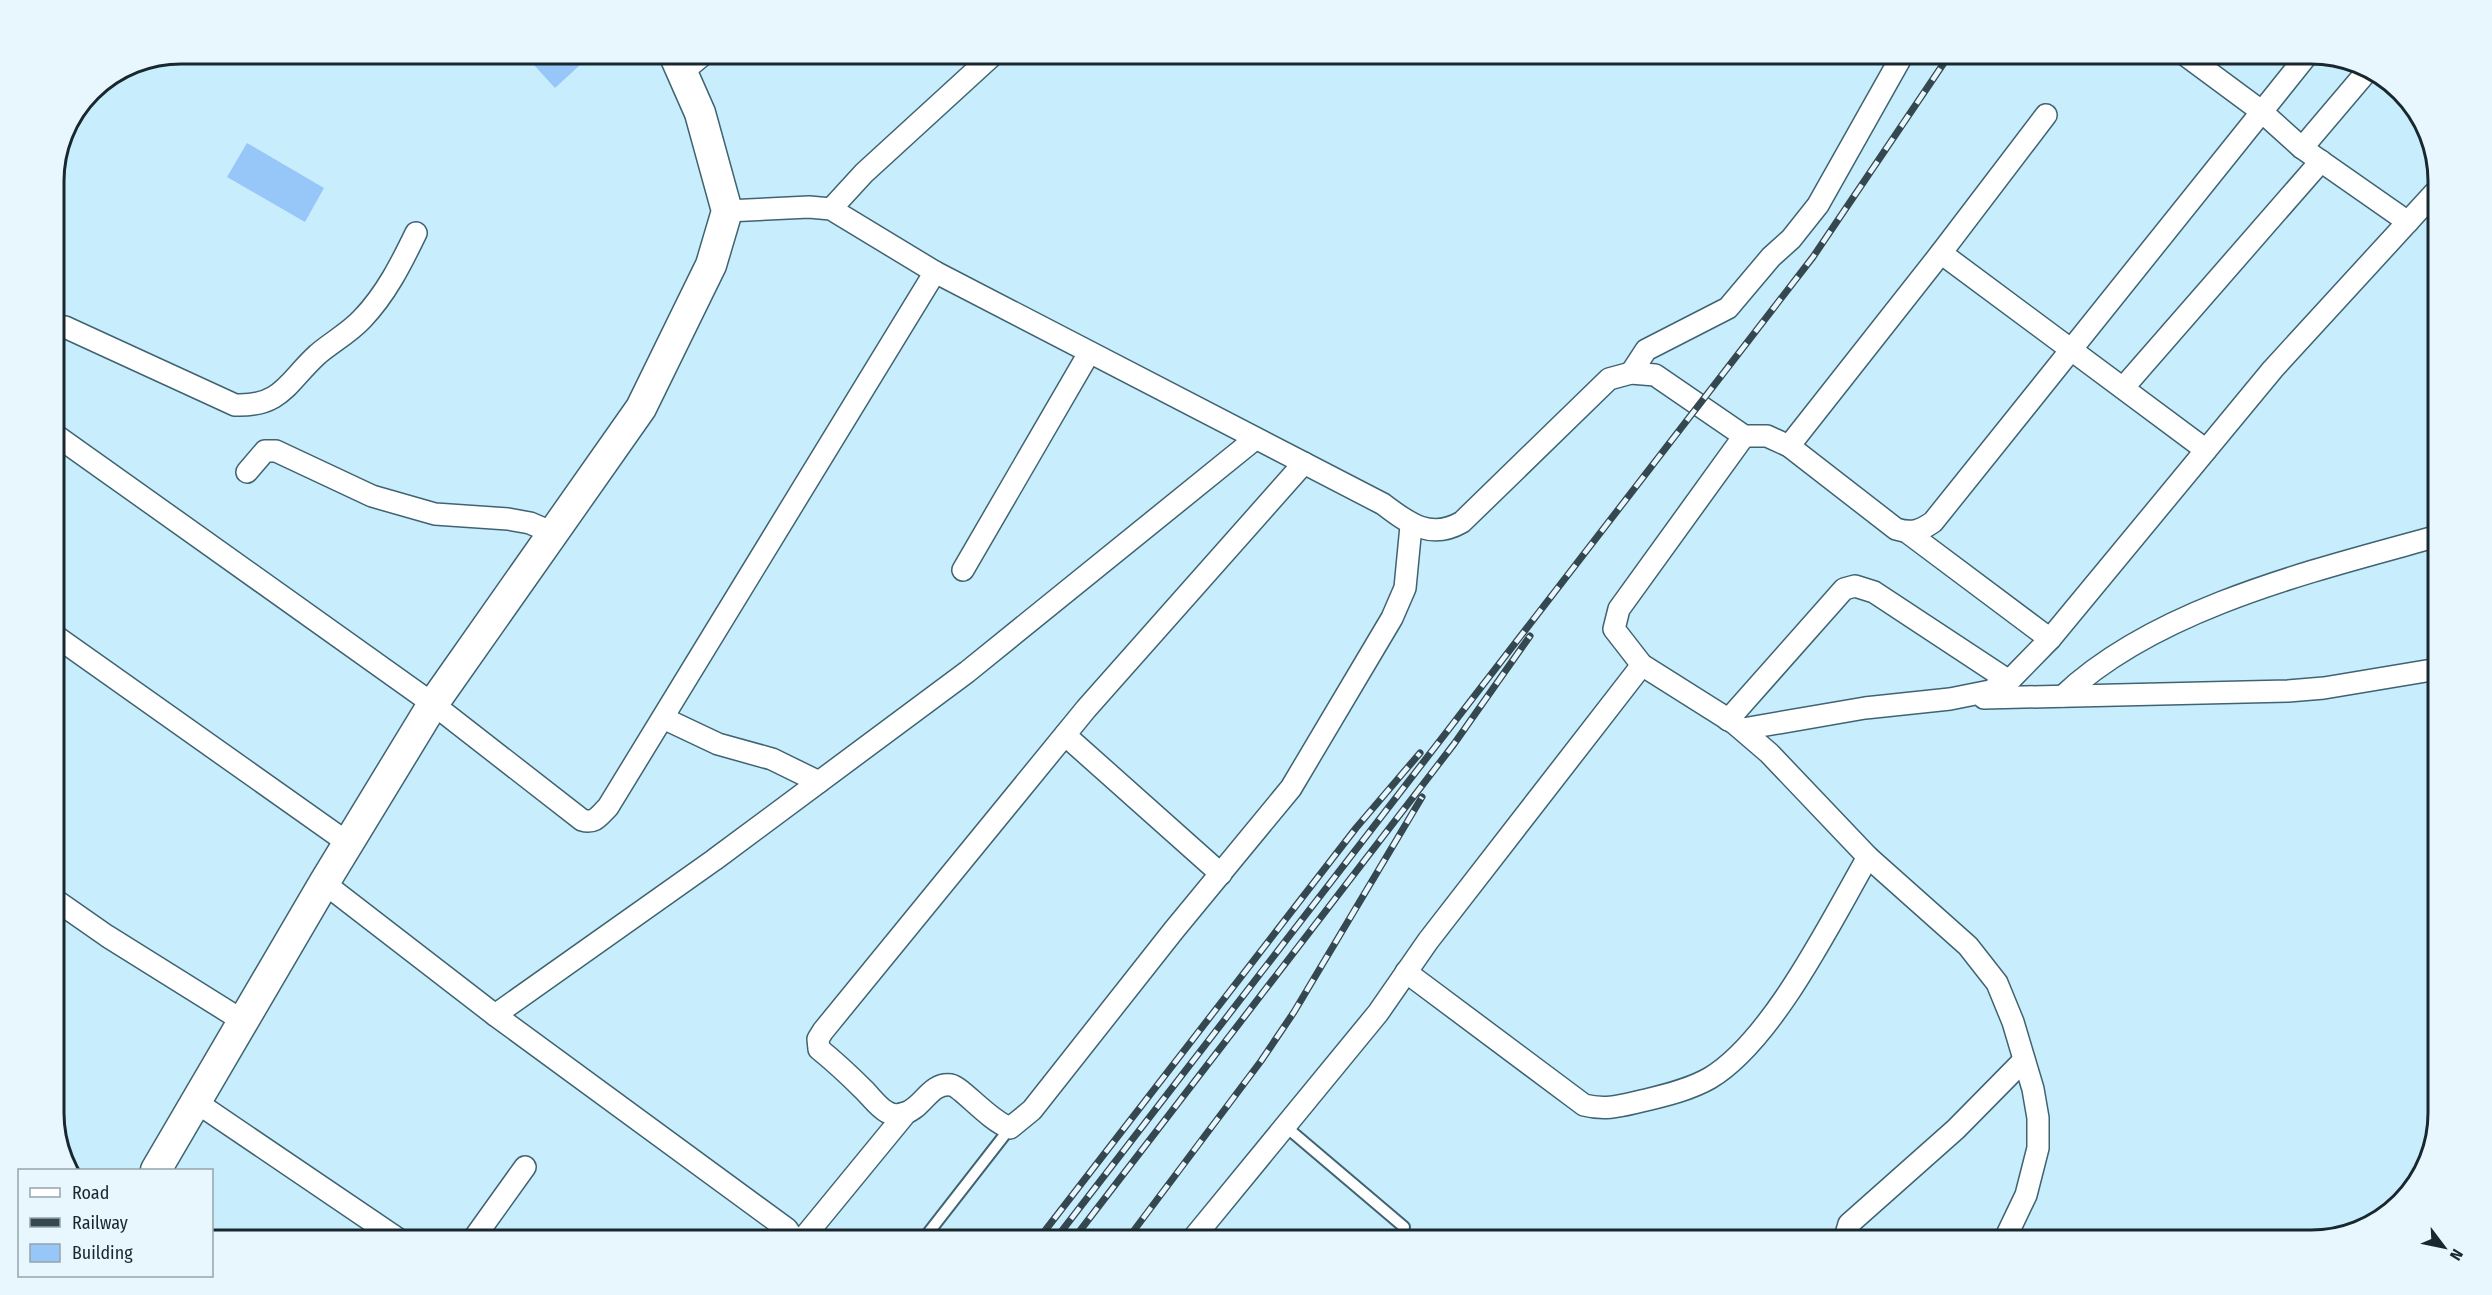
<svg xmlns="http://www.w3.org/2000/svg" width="2492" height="1295" font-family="'Fira Sans Condensed',sans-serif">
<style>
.building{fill:#97c6f8}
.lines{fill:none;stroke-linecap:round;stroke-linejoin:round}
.lane-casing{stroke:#406371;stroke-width:14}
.street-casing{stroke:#406371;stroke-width:24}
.secondary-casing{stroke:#406371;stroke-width:33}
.lane{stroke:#fff;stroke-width:10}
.street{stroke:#fff;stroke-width:21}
.secondary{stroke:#fff;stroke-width:30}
.rail-casing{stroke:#35474f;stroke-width:7}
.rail{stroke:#e8f7fe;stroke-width:4.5;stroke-dasharray:14;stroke-linecap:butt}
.rim{fill:none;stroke:#19282e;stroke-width:3}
</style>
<rect width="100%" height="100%" fill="#c8eefe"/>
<!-- building -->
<g class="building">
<polygon points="524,54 572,54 581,64 555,88"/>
<polygon points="247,143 324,188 305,222 227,177"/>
</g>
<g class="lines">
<!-- lane casing -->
<g class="lane-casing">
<g id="lane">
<polyline points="1285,1126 1404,1227"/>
<polyline points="922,1241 1010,1128"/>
</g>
</g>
<!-- street casing -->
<g class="street-casing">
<g id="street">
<polyline points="2184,54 2261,111 2302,148 2408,222"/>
<polyline points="682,72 704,54"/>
<polyline points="2302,148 2369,69"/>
<polyline points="831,209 864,173 994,54"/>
<path d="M727 211 809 207 831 209 935 272 1383 504C1409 524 1431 540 1462 522L1609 379 1631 373 1655 375 1744 436H1767L1789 446 1896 529C1912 534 1920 531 1933 522L2308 54"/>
<polyline points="1941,253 2206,450"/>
<path d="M54 328 65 327 235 405C282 407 288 381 318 354 332 342 349 333 362 319 386 294 401 264 416 233"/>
<polyline points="1631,373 1646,350 1728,308 1771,257 1791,239 1818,205 1903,54"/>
<polyline points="2123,388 2321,161"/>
<path d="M54 434 433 704 582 820C595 824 599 816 608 807L935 272"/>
<polyline points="1744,436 1619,609 1614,629 1642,665 1734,723 1769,753 1868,857 1968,946 1997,983 2013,1022 2033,1089 2038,1118 2038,1148 2026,1195 2004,1241"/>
<polyline points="1789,446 1941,253 2046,115"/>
<path d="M1304 463 1086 709 823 1031 818 1039 819 1049C835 1062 849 1075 864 1090 871 1097 879 1108 887 1112 894 1116 899 1115 905 1113 923 1108 930 1082 951 1085 962 1087 988 1120 1010 1128L1032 1110 1174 930 1291 788 1392 618 1405 588 1411 526"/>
<polyline points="247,472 265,451 276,451 372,496 435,514 508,519 530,523 553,533"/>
<polyline points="1907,532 2050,639"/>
<polyline points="963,570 1089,353"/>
<polyline points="54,635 348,843"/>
<path d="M2063 696C2157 607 2316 570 2438 536"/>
<polyline points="1984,698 2288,691 2324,688 2438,669"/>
<polyline points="663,718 718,744 772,759 819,782"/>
<polyline points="1728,720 1844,589 1855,586 1874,592 2009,681"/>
<polyline points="1743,729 1865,708 1950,699 1990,691 2009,681 2050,639 2273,369 2438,189"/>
<polyline points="1065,735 1221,874"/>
<polyline points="324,883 495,1015 787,1229 795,1241"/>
<polyline points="54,899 107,936 243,1021"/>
<path d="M1406 972 1584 1105C1607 1111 1623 1105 1646 1100 1667 1095 1691 1089 1710 1078 1773 1040 1831 921 1868 857"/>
<polyline points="495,1015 714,860 967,672 1255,439"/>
<polyline points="196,1102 401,1241"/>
<polyline points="472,1241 525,1167"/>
<polyline points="801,1241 906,1113"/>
<polyline points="1191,1241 1378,1013 1428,941 1642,665"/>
<polyline points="1844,1241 1849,1224 1956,1129 2024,1060"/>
</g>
</g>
<!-- secondary casing -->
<g class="secondary-casing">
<polyline id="secondary" points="156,1170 324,883 433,704 641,408 711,265 727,211 700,113 674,54"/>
</g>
<!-- lane -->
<use href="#lane" class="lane"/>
<!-- street -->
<use href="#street" class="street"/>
<!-- secondary -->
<use href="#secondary" class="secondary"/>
<!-- rail casing -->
<g class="rail-casing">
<g id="rail">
<polyline points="1037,1241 1356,828 1420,753"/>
<polyline points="1054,1241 1813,257 1950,54"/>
<polyline points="1072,1241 1454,744 1530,636"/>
<polyline points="1126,1241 1261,1061 1294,1012 1422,797"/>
</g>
</g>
<!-- rail -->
<use href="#rail" class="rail"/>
</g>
<!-- crop -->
<path d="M0 0H2492V1295H0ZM181 64H2311A117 117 0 0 1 2428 181V1113A117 117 0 0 1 2311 1230H181A117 117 0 0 1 64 1113V181A117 117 0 0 1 181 64Z" fill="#e8f7fe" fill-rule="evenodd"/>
<path class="rim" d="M181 64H2311A117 117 0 0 1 2428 181V1113A117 117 0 0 1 2311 1230H181A117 117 0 0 1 64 1113V181A117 117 0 0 1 181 64Z"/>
<!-- legend -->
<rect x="18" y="1169" width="195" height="108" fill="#e8f7fe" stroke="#95a4ab" stroke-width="1.5"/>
<rect x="30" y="1188" width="30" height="9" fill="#ffffff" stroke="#95a4ab" stroke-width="1.5"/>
<text x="72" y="1199" font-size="18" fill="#19282e">Road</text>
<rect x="30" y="1218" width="30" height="9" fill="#35474f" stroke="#95a4ab" stroke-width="1.5"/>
<text x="72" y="1229" font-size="18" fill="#19282e">Railway</text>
<rect x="30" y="1244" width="30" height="18" fill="#97c6f8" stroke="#95a4ab" stroke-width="1.5"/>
<text x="72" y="1259" font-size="18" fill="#19282e">Building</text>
<!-- north arrow -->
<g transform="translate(2444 1247) rotate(122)" stroke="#e8f7fe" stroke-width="4.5" paint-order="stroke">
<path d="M0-4.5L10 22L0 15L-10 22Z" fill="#19282e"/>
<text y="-9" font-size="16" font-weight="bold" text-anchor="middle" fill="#19282e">N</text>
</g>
</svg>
